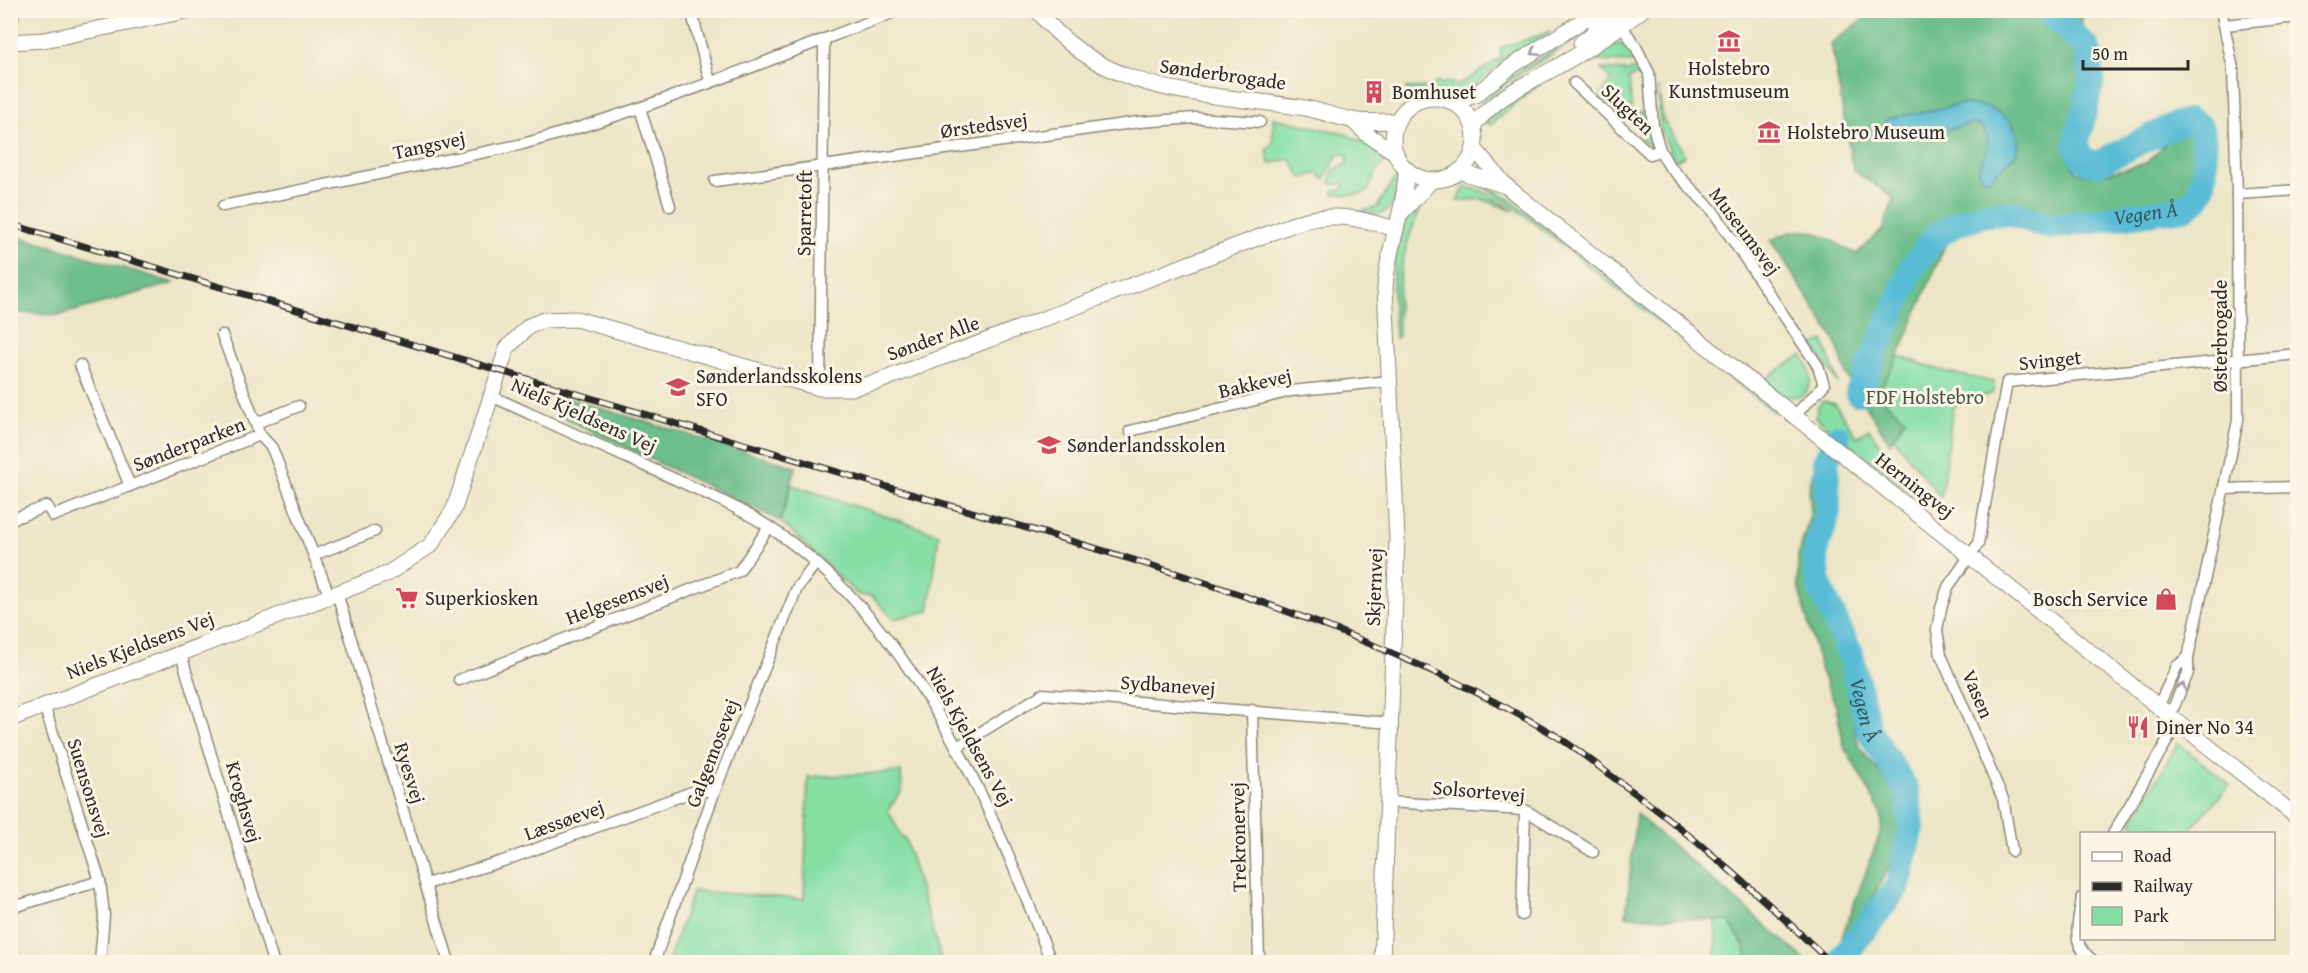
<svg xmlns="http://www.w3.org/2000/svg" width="2308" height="973" font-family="'Gentium Book Plus',serif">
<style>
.green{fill:#85dfa5;stroke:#588568;stroke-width:1.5}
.forest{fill:#6cbe8a;stroke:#4c745a;stroke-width:1.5}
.water{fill:#58bcd6;stroke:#427480;stroke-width:1.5}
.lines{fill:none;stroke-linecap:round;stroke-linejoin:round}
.river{stroke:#58bcd6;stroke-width:26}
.street-casing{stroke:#8c8878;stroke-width:13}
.secondary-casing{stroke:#8c8878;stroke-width:17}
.street{stroke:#fff;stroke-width:10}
.secondary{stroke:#fff;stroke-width:15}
.rail-casing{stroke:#2b2b2b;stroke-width:7}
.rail{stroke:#fcf5e5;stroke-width:4.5;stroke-dasharray:14;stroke-linecap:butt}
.oneway{stroke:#a0a0a0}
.labels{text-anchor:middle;stroke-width:6;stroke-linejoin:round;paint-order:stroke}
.poi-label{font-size:20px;fill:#2b2b2b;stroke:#fcf5e5;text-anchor:start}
.street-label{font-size:20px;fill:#2b2b2b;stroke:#fcf5e5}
.park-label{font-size:20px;fill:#42584a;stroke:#fcf5e5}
.water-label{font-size:21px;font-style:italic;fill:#38565e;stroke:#fcf5e5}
</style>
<rect width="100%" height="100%" fill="#fcf5e5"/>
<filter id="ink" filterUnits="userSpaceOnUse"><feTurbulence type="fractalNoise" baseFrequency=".0167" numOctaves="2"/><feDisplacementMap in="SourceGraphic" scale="12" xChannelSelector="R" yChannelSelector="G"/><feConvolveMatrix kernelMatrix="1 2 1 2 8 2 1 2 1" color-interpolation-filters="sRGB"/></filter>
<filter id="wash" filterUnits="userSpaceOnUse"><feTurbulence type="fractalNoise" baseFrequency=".008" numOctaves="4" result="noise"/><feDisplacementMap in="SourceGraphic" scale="24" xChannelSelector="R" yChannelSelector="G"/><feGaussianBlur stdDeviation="1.35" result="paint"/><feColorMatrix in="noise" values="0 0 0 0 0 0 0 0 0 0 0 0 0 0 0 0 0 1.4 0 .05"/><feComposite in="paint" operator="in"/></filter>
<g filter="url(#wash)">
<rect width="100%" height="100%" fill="#ece5c6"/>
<!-- green -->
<g class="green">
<polygon points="1586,29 1583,35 1515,77 1482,105 1479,101 1508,78"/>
<polygon points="1552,31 1509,58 1468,90 1456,92 1427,89 1411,94 1406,88 1431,87 1438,81 1442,84 1449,82 1457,86 1501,58 1500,48"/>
<polygon points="1621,44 1631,49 1638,62 1595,61 1568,68 1590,60 1612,46"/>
<polygon points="1601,69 1625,71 1640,69 1641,74 1629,78 1632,112 1644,113 1651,147 1641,140 1643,130 1611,99 1607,108 1598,101 1611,79"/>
<polygon points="1542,82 1490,125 1486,122 1495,110"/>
<polygon points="1658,87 1663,120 1685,155 1675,161 1660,128"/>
<path d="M1273 118 1343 133 1379 150 1377 156 1385 162C1358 188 1385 198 1333 194V191L1344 189V183L1333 185 1330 182 1333 170 1347 164 1348 155 1338 154 1324 180 1318 173 1302 178 1290 159 1269 164 1267 148 1273 143Z"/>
<path d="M1398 178C1398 206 1388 220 1359 212L1377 207 1394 180Z"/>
<polygon points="1481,185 1487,185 1508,198 1775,411 1773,412 1519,211"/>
<polygon points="1465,187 1481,190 1514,211 1482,199 1457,201"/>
<path d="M1425 198C1401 251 1396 279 1398 337L1395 338C1393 298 1388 250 1409 214 1413 208 1420 203 1425 198Z"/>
<polygon points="1823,340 1838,383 1813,346"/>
<path d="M1802 355C1816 373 1814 403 1786 396 1771 392 1756 375 1744 365L1765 379Z"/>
<polygon points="1899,356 1943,371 1994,382 1993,393 1953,406 1941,498 1893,437 1905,419 1876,394"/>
<polygon points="1823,401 1835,404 1857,437 1869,429 1917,495 1915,496 1816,418 1817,407"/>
<polygon points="792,485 939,534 929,611 894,619 872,596 858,595 780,521"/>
<polygon points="2178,743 2230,785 2187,833 2146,833 2132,822"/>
<polygon points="901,772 902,790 888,810 902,838 905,838 942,962 668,962 693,891 804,899 808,777"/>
<polygon points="1716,921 1729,921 1745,947 1747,962 1716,962"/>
</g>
<!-- forest -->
<g class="forest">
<path d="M1872 11H2082L2081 79 2067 152 2073 167 2077 172 2098 176 2146 163 2177 132 2188 133 2194 140 2195 185 2182 200 2058 221 1984 208 1957 217 1898 357 1877 394 1905 419 1890 443 1848 379 1835 340 1771 241C1805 218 1824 237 1856 254L1883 229 1894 198 1853 170 1831 43 1872 13Z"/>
<polygon points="11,234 174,283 60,315 11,312"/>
<polygon points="557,395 796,467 780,521 552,412"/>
<path d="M1819 452C1820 462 1816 470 1817 479 1817 492 1821 502 1818 515 1813 544 1800 559 1810 591 1820 621 1843 646 1850 677 1855 696 1851 730 1859 745 1871 766 1892 782 1900 806 1912 847 1858 921 1836 953L1882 828 1881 813 1844 746 1836 706 1821 671 1798 586V556L1811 512 1809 488Z"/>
<polygon points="1636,814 1808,962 1747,962 1745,947 1729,921 1626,916"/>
</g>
<!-- water -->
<path class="water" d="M1962 104C1992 105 2023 117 2018 152L1990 179 1986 180 1980 176 1979 170 1988 146 1986 133 1981 126 1972 124 1936 132 1885 123 1887 119Z"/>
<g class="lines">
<!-- river -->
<g class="river">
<path id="s1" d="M1858 393 1912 268 1934 238 1956 224 1985 214 2010 213 2051 227 2184 208C2188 205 2194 203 2196 200 2208 187 2206 141 2200 126L2189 121 2176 124 2097 164C2084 161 2080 158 2076 145L2092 80 2088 49 2047 10"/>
<path id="s2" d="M1837 437 1826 460 1828 512 1815 554 1819 585 1851 655 1869 731 1906 789 1912 826 1898 886 1839 962"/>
</g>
</g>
</g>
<g filter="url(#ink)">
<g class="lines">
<!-- street casing -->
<g class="street-casing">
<g id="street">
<polyline points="691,10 710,81"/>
<polyline points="2225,25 2298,17"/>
<polyline points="1622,26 1636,47 1649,73 1653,126 1660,150 1669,166 1713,211 1818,366 1824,385 1795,415"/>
<polyline points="1574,83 1650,154 1660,150"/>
<polyline points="640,108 670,206"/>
<polyline points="715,181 1139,122 1196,118 1260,122"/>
<polyline points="2237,194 2298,190"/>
<path d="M223 206 519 145C649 110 774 58 900 10"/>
<polyline points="80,365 130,486"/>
<polyline points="820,388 824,39"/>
<path d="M489 395C546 421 602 447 659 472 696 489 735 505 769 527 913 621 993 807 1051 962"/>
<polyline points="256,423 299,406"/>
<polyline points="1130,431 1291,391 1390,381"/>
<polyline points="260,435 272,448 329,595"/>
<polyline points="2224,489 2298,487"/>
<polyline points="10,520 47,506 53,516 260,435 222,335"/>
<polyline points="314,555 375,531"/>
<polyline points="337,593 449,962"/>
<polyline points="180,651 273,962"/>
<polyline points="459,680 739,571 769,527"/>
<polyline points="44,705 100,881 104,915 100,962"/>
<polyline points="2158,707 2177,666 2188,658"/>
<polyline points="1252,710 1259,962"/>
<polyline points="2170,716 2188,673 2188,658 2238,420 2237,194 2233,69 2221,10"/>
<polyline points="957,747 1043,694 1391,723"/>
<polyline points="1387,802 1525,810 1593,852"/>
<polyline points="2113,834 2178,722"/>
<polyline points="2012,851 2003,799 1941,655 1937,630 1941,608 1948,587 1978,544 2007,382 2298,354"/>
<polyline points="426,884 503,861 692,792 715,790"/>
<path d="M2082 898C2078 926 2069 944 2095 962"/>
<polyline points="10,908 100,881"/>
<polyline points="1522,915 1525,810"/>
<polyline points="654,962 715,790 797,588 816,563"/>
</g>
</g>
<!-- secondary casing -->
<g class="secondary-casing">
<g id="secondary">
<path d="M1037 10C1105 97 1201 92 1299 107 1317 109 1334 117 1352 120 1366 123 1383 121 1397 121"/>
<polyline points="1594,21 1614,18 1625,10"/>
<polyline points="10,23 12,10"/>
<polyline points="10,42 44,40 191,10"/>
<path d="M1581 43C1594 34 1602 27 1602 10"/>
<circle cx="1434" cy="139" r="41"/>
<polyline points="1454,103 1475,95 1512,66 1599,10"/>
<polyline points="1353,121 1368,135 1396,153"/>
<path d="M1473 126C1499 94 1526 85 1560 65 1589 49 1616 30 1642 10"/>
<polyline points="1474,148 1506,186 2298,818"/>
<polyline points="1459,171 1506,186"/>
<polyline points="1402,212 1432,180"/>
<path d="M10 719 387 574 431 545 454 509 507 348 529 326 544 320 576 319 820 388H851L877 382 1302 221C1335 212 1363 219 1395 229"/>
<path d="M1382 962 1397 539 1385 288C1387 247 1406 209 1406 169"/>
</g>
</g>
<!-- street -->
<use href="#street" class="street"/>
<!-- secondary -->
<use href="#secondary" class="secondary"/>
<!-- rail casing -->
<g class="rail-casing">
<path id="rail" d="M10 224C301 311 591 398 881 485 1110 554 1346 612 1553 734 1573 746 1592 761 1610 775 1689 831 1761 896 1830 962"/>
</g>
<!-- rail -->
<use href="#rail" class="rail"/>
</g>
<!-- one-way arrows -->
<defs><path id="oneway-chevron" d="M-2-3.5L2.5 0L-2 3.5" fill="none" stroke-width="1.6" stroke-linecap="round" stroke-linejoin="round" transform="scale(1.5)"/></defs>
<g class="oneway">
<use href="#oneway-chevron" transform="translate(1535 52) rotate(148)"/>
<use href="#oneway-chevron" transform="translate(2182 687) rotate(-68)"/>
</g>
</g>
<!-- icons -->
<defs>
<g id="museum-bare" transform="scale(1.8)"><path d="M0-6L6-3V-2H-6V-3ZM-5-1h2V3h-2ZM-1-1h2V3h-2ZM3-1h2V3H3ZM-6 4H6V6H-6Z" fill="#d1495b" stroke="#fcf5e5" stroke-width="2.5" paint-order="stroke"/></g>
<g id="building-bare" transform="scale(1.8)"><path d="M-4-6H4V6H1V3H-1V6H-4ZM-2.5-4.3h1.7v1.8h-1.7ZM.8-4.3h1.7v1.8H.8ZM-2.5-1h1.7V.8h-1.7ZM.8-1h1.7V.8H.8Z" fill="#d1495b" stroke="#fcf5e5" stroke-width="2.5" paint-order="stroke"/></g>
<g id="school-bare" transform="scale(1.8)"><path d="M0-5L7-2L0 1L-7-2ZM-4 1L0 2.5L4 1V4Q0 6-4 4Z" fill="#d1495b" stroke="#fcf5e5" stroke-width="2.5" paint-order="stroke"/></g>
<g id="supermarket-bare" transform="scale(1.8)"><path d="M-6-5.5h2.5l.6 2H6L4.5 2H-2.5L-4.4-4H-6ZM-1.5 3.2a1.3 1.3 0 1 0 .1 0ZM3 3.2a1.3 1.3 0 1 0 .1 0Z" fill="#d1495b" stroke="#fcf5e5" stroke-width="2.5" paint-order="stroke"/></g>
<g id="shop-bare" transform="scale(1.8)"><path d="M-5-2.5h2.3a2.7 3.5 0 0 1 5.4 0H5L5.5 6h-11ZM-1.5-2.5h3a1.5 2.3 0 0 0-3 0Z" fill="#d1495b" stroke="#fcf5e5" stroke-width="2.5" paint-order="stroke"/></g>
<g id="restaurant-bare" transform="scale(1.8)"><path d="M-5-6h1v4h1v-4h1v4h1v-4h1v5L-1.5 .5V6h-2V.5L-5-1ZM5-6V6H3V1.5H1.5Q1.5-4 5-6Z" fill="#d1495b" stroke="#fcf5e5" stroke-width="2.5" paint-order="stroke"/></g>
</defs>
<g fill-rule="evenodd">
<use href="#museum-bare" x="1729" y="41"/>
<use href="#building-bare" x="1374" y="92"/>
<use href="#museum-bare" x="1769" y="132"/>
<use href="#school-bare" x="678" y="387"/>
<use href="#school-bare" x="1049" y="445"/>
<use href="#supermarket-bare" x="407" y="598"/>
<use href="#shop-bare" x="2166" y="599"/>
<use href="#restaurant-bare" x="2138" y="727"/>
</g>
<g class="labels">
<!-- poi labels -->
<g class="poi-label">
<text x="1729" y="75" text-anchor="middle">Holstebro<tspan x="1729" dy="23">Kunstmuseum</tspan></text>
<text x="1392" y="99">Bomhuset</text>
<text x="1787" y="139">Holstebro Museum</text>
<text x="696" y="383">Sønderlandsskolens<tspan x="696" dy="23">SFO</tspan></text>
<text x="1067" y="452">Sønderlandsskolen</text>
<text x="425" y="605">Superkiosken</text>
<text x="2148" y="606" text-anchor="end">Bosch Service</text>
<text x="2156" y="734">Diner No 34</text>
</g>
<!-- street labels -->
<g class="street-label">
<text transform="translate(1223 74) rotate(8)" y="7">Sønderbrogade</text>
<text transform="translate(1628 109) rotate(43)" y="7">Slugten</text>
<text transform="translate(984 125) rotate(-8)" y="7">Ørstedsvej</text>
<text transform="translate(429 145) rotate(-12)" y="7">Tangsvej</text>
<text transform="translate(804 213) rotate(-89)" y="7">Sparretoft</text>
<text transform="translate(1745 231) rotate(53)" y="7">Museumsvej</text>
<text transform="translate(2220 336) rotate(-90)" y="7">Østerbrogade</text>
<text transform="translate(933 338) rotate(-20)" y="7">Sønder Alle</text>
<text transform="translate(2050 360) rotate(-6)" y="7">Svinget</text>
<text transform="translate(1255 383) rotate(-13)" y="7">Bakkevej</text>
<text transform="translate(584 415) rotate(24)" y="7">Niels Kjeldsens Vej</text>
<text transform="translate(189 444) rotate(-21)" y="7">Sønderparken</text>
<text transform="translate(1915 485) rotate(38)" y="7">Herningvej</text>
<text transform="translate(1374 587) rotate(-88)" y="7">Skjernvej</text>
<text transform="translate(617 599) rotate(-21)" y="7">Helgesensvej</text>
<text transform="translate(140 645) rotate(-21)" y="7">Niels Kjeldsens Vej</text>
<text transform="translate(1168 685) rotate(4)" y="7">Sydbanevej</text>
<text transform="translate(1978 694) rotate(67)" y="7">Vasen</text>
<text transform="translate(970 736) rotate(61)" y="7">Niels Kjeldsens Vej</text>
<text transform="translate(712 753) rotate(-69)" y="7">Galgemosevej</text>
<text transform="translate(410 773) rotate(73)" y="7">Ryesvej</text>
<text transform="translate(89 788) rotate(73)" y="7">Suensonsvej</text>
<text transform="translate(1479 791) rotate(5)" y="7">Solsortevej</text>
<text transform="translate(244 802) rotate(74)" y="7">Kroghsvej</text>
<text transform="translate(564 820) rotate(-20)" y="7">Læssøevej</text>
<text transform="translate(1238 837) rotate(-91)" y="7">Trekronervej</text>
</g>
<!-- park labels -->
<g class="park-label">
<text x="1925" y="404">FDF Holstebro</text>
</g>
<!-- water labels -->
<g class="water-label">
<text dy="7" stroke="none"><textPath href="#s1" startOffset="394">Vegen Å</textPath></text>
<text dy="7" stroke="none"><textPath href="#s2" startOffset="286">Vegen Å</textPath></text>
</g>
</g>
<!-- margin -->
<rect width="2308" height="973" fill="none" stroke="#fcf5e5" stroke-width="36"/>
<!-- legend -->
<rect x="2080" y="832" width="195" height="108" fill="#fcf5e5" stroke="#a8a49b" stroke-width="1.5"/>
<rect x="2092" y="852" width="30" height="9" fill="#ffffff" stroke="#a8a49b" stroke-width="1.5"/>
<text x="2134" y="862" font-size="18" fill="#2b2b2b">Road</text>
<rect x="2092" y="882" width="30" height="9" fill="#2b2b2b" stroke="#a8a49b" stroke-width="1.5"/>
<text x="2134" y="892" font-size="18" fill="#2b2b2b">Railway</text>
<rect x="2092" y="907" width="30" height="18" fill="#85dfa5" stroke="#a8a49b" stroke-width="1.5"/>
<text x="2134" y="922" font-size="18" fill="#2b2b2b">Park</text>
<!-- scale -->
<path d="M2083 60v9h105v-9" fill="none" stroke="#2b2b2b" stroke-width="3"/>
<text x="2092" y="60" font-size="18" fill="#2b2b2b" stroke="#fcf5e5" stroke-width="4.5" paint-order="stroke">50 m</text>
</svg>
